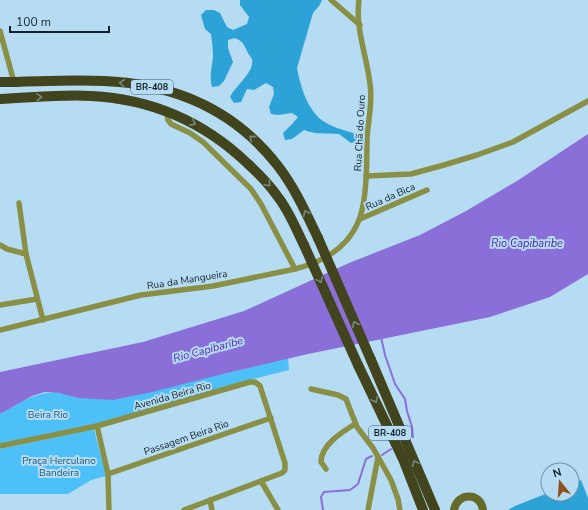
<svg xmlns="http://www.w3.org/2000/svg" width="588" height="510" font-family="'Nunito Sans',sans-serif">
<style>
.green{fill:#4cc0f7}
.forest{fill:#2da2d6}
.water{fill:#8a6fd9}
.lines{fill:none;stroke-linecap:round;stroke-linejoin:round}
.stream{stroke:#8a6fd9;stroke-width:2}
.minor{stroke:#8a8f46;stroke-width:5.5}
.secondary{stroke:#666a29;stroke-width:8}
.trunk{stroke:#41441c;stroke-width:10}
.trunk-bridge{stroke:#41441c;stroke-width:10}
.oneway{stroke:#75887c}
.labels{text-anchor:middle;stroke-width:4;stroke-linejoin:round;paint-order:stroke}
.shield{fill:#b5dcf2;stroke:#435965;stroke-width:1}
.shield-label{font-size:9px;font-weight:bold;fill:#122129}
.street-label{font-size:10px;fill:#122129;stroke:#b5dcf2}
.park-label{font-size:10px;fill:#235d79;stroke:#b5dcf2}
.water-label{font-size:11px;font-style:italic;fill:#5427a5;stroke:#b5dcf2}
</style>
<rect width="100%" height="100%" fill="#b5dcf2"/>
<!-- green -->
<g class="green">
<path d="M288 358 289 370 249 380 97 426 0 446V414C18 404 36 391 57 393 64 393 72 396 78 398L223 374Z"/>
<polygon points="94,429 106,476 91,480 68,494 0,494 0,449"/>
</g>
<!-- forest -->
<g class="forest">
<path d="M240 0H322L319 6 313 13 297 68C301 89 309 116 330 125 338 129 348 131 356 134L358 141 351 143 339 134C327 133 316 135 304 130L292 139 285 140 283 133 293 123 298 117 292 113 278 115 271 114 269 107 274 94 273 87 266 83 254 90 247 89 241 102 234 103 230 97C235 86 255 72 252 59 251 57 248 54 247 51 244 44 242 41 235 38L228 40V48L233 62 224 81 219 86 212 87C209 75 212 68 213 57 213 49 212 41 211 34L205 29 201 15 206 10H214L220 13 227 27 233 30 247 24 249 17 240 5Z"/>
<polygon points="581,480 588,498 588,510 508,510 515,506 548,493 572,494 572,484"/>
</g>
<!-- water -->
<polygon class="water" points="588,134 588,274 550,297 490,317 308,354 223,374 152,392 113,400 78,398 59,393 45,392 32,396 0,414 0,372 143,342 244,311 349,263 420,235 466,211 517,181"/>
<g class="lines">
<!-- stream -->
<g class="stream">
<polyline points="381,337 385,355 395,384 405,399 407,411 412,427 413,437"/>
<polyline points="382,455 391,449"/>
<polyline points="323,510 321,497 324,492 350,490 358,484 366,459 372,456"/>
</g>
<!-- minor -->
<g class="minor">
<polyline points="331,0 360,25"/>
<polyline points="0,31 14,82"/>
<polyline points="166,111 168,120 171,124 190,133 203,142 251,189 261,204 295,269"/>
<polyline points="366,176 411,174 444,165 477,155 513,142 588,101"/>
<polyline points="19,203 26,254"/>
<polyline points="360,219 427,190"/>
<polyline points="0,245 7,249 26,254 43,320"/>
<polyline points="0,305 37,299"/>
<path d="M0 330 141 295 213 286 295 269C323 262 348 248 359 220 367 200 367 161 367 138 368 121 373 102 370 84 367 57 355 28 359 0"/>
<polyline points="311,389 338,395 346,399 357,427 373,448 391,480 398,499 400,510"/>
<polyline points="97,426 108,474 109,510"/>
<polyline points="0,446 97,426 250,382 255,382 260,386 285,463 285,470 282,473 184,510"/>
<path d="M326 469 321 462C321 445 342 432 355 424"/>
<polyline points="108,474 271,418"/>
<polyline points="261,481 278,510"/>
<polyline points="210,500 212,510"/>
<polyline points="368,510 378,457"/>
</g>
<!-- secondary -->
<path class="secondary" d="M454 510C457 492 481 492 483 510"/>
<!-- trunk -->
<g class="trunk">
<path d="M0 82C34 82 69 79 104 81 174 84 234 109 278 166 295 188 306 213 318 238"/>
<path d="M0 99C30 98 61 94 91 96 151 99 204 122 247 163 258 173 269 184 278 197 289 211 296 229 304 245"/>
<polyline points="371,360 435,510"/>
<polyline points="358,365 403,459 423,510"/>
</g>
<!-- trunk-bridge -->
<g class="trunk-bridge">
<polyline points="318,238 371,360"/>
<polyline points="304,245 358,365"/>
</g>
</g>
<!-- one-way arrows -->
<defs><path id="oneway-chevron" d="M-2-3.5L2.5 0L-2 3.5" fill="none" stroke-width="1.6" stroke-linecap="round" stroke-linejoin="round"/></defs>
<g class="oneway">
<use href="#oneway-chevron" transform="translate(122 83) rotate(-174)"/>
<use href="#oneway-chevron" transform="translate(39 97) rotate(-2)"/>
<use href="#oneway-chevron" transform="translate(193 123) rotate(26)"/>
<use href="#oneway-chevron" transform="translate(252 138) rotate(-139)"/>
<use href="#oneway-chevron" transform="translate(268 184) rotate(49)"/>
<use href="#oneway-chevron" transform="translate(306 213) rotate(-117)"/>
<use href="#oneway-chevron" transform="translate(320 280) rotate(66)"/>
<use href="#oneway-chevron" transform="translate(355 324) rotate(-113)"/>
<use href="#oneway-chevron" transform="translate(375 400) rotate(65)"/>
<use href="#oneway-chevron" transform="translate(415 463) rotate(-114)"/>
</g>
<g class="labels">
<!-- shield labels -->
<g class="shield">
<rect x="131" y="80" width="42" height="14" rx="3"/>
<rect x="369" y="426" width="42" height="14" rx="3"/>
</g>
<g class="shield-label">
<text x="152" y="90">BR-408</text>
<text x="390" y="436">BR-408</text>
</g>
<!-- street labels -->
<g class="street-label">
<text transform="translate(359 133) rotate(-87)" y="4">Rua Chã do Ouro</text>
<text transform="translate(390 196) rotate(-24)" y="4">Rua da Bica</text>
<text transform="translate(187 279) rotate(-9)" y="4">Rua da Mangueira</text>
<text transform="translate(172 395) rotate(-16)" y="4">Avenida Beira Rio</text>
<text transform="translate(186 437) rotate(-19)" y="4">Passagem Beira Rio</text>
</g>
<!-- park labels -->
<g class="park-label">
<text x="48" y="418">Beira Rio</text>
<text x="59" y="464">Praça Herculano<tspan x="59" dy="12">Bandeira</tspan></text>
</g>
<!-- water labels -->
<g class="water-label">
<text x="527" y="247">Rio Capibaribe</text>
<text transform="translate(208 349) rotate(-15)" y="4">Rio Capibaribe</text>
</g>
</g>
<!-- north arrow -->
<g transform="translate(560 482) rotate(343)"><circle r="19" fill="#b5dcf2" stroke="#7491a2"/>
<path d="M0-3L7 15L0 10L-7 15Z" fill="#904e1d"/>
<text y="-6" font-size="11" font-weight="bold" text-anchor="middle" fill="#122129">N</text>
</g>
<!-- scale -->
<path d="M10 26v6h99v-6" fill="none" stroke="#122129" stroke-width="2"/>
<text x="16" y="26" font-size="12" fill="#122129" stroke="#b5dcf2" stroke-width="3" paint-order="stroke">100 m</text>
</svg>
